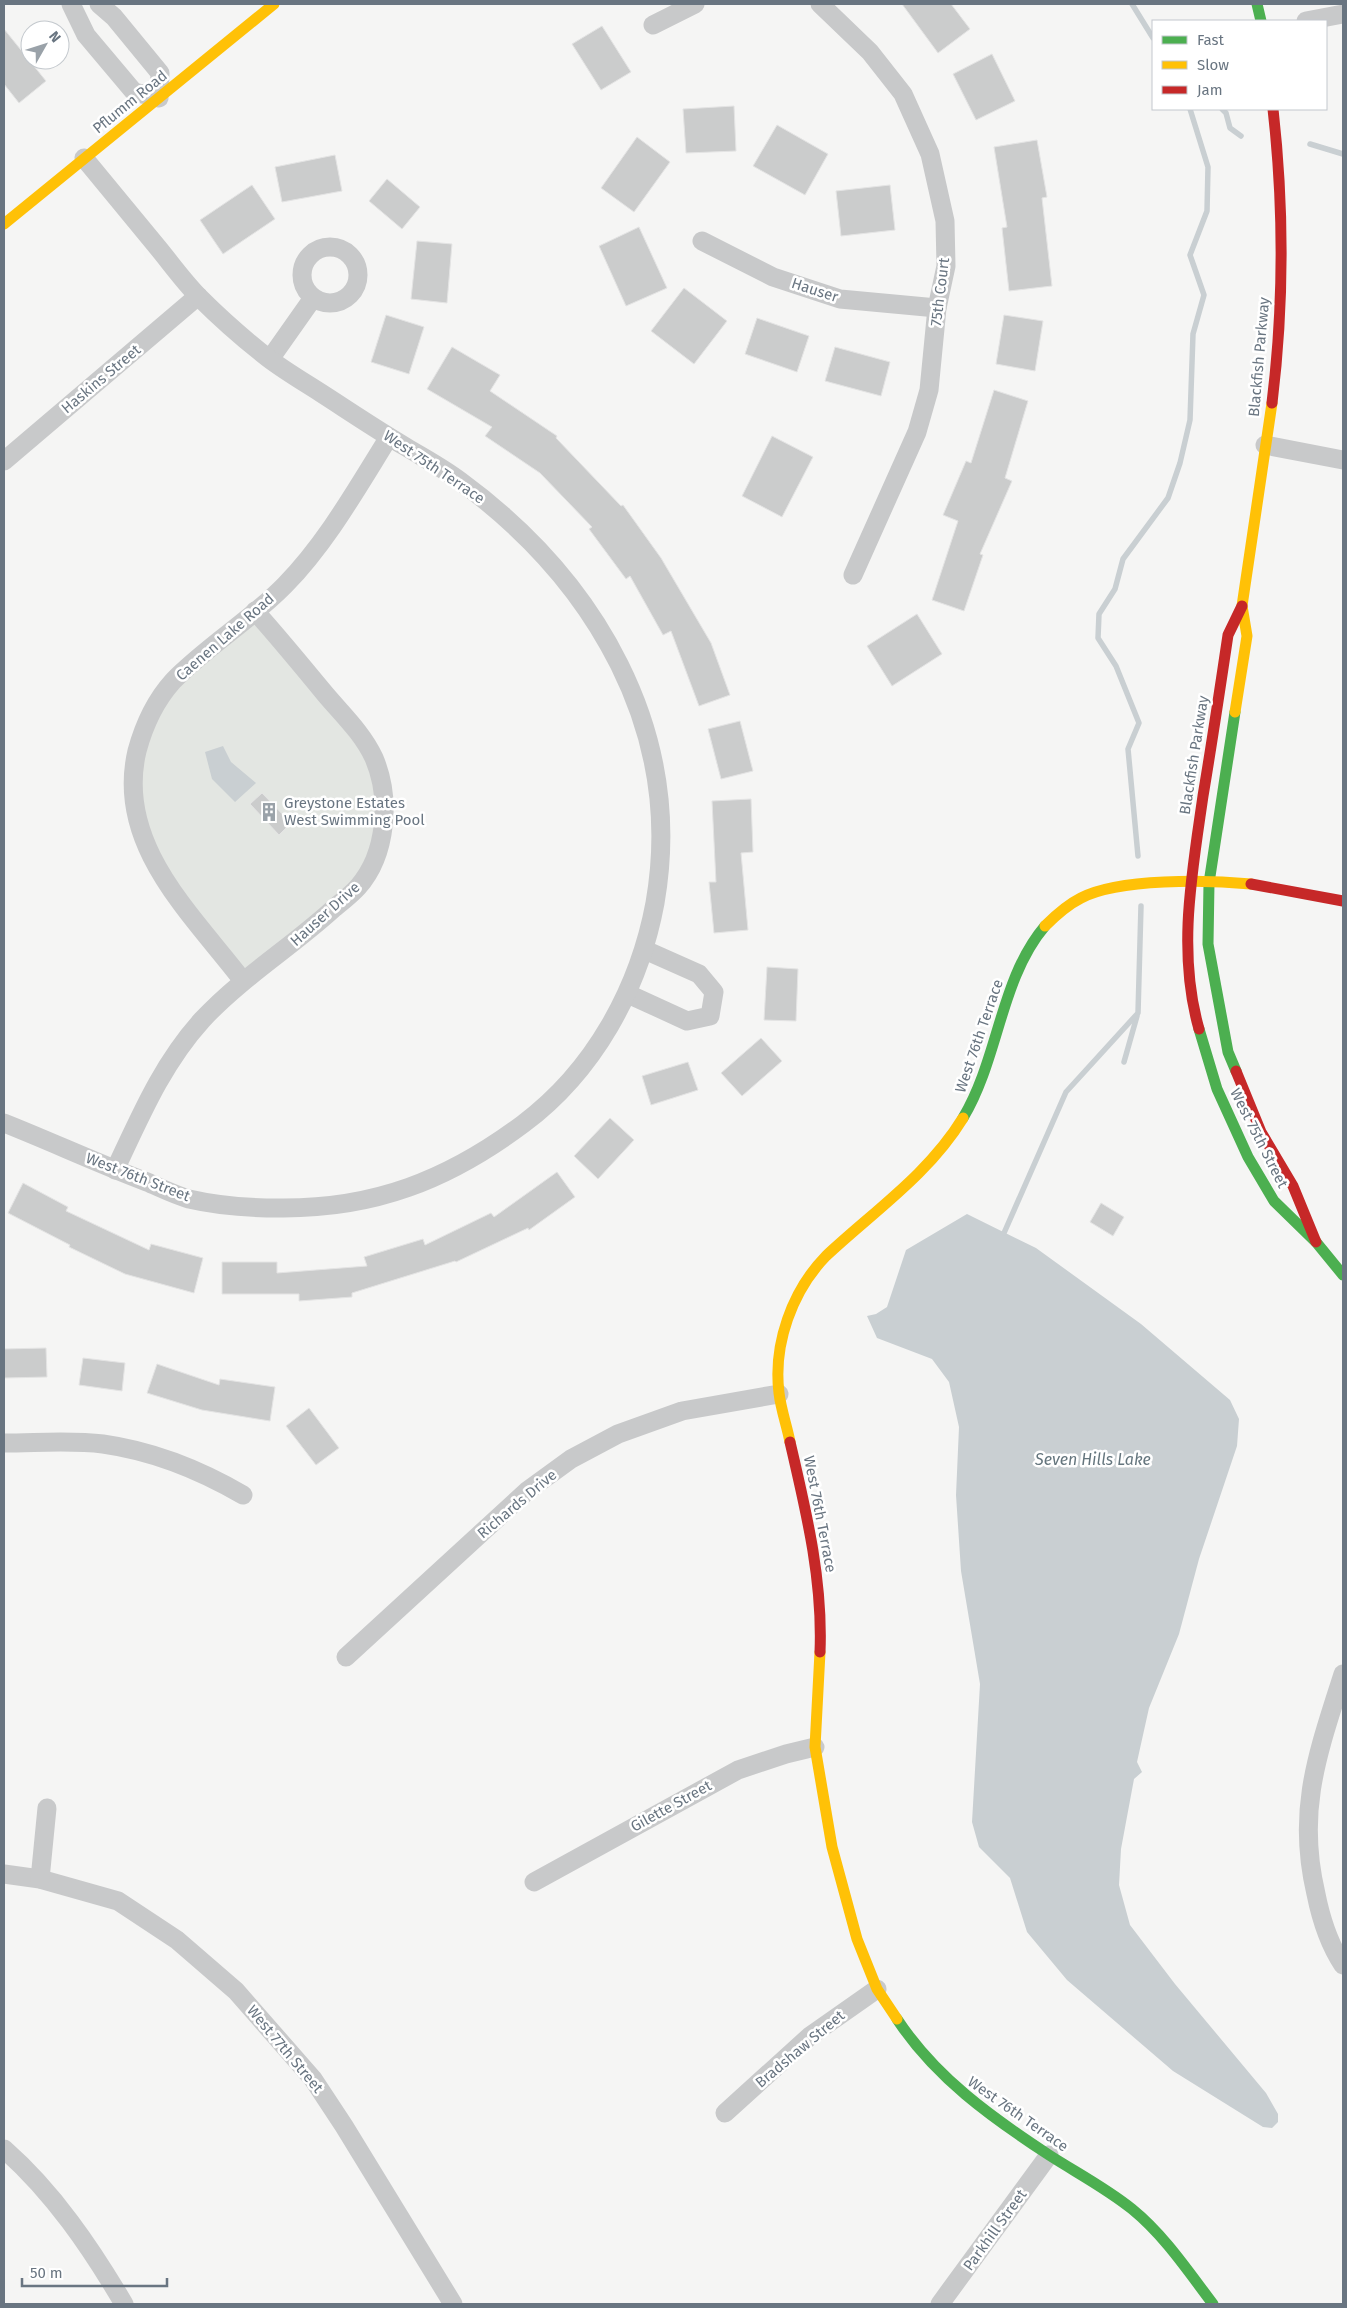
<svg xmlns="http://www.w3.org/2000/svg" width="1347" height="2308" font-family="'Fira Sans',sans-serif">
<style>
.green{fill:#e3e6e2}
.water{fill:#c9cfd2}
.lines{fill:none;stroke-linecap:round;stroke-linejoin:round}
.stream{stroke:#c9cfd2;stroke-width:5.5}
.building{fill:#cbcccc;stroke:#e4e4e4}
.street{stroke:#c8c9ca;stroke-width:19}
.fast{stroke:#4caf50;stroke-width:11}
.slow{stroke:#ffc107;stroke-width:11}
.jam{stroke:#c62828;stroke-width:11}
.labels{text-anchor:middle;stroke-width:5;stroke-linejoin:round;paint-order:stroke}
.street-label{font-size:15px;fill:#697581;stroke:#fff}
.poi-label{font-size:15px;fill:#697581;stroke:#fff;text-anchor:start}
.water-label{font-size:16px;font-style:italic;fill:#64757d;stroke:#fff}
</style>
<rect width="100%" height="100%" fill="#f5f5f4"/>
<!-- green -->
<polygon class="green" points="255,611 380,777 368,872 243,981 158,871 133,797 156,703"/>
<!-- water -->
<g class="water">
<polygon points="223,746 231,762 256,783 235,802 212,779 205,752"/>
<polygon points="967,1214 1036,1248 1141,1324 1230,1400 1239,1419 1237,1446 1199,1559 1179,1634 1149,1708 1137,1762 1142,1772 1134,1779 1121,1849 1119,1885 1130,1925 1175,1984 1266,2093 1278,2114 1278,2122 1272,2128 1263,2127 1173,2071 1067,1980 1027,1932 1010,1878 979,1847 972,1822 980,1684 961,1571 956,1495 959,1427 949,1382 932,1359 877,1338 867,1316 876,1314 887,1307 906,1250"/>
</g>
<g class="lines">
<!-- stream -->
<g class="stream">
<polyline points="1132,4 1153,38"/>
<polyline points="1222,109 1226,113 1230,128 1241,136"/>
<polyline points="1310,144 1343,154"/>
<polyline points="1138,856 1128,749 1139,723 1116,666 1098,638 1099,614 1115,589 1123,559 1168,498 1180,463 1190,420 1193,334 1204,295 1190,255 1207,211 1208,167 1190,109"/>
<polyline points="1124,1062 1137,1016"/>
<polyline points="1004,1233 1066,1092 1138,1013 1141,906"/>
</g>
</g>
<!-- building -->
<g class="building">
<polygon points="902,4 951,4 970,29 938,53"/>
<polygon points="602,26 631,72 601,90 572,44"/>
<polygon points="4,29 46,81 19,103 4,84"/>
<polygon points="992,54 1015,101 976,120 953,74"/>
<polygon points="734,106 736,151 686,153 683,109"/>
<polygon points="777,125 828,154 805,195 753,166"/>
<polygon points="637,137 670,162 634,212 601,188"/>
<polygon points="1037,140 1047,197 1042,198 1052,286 1009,291 1002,228 1007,227 994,147"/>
<polygon points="335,155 342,191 282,202 275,167"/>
<polygon points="387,179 420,207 402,229 369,201"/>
<polygon points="252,185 275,219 223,254 200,220"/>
<polygon points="890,185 895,230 841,236 836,191"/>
<polygon points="639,227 667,288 626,306 599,246"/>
<polygon points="417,241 452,244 447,303 411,299"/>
<polygon points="684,288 727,321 694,364 651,331"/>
<polygon points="386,315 424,327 409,374 371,362"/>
<polygon points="1004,315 1043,321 1035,371 996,364"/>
<polygon points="757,318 809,336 797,372 745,354"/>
<polygon points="452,347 500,375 490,391 557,436 556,438 621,506 623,505 661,558 711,643 730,695 699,706 671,631 663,635 630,576 626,579 589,529 592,527 540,473 485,436 492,427 427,389"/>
<polygon points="835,347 890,362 881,396 825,381"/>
<polygon points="994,390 1028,401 1005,478 1012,481 980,554 983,555 964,611 932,600 958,521 943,515 966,461 971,463"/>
<polygon points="772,436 813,457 782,517 742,496"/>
<polygon points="917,614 942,654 892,686 867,646"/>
<polygon points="740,721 753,771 721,779 708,729"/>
<polygon points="262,793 291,823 279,835 250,804"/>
<polygon points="751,799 753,852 741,853 748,930 714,933 709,882 716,882 712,801"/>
<polygon points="767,967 798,969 796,1021 764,1020"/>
<polygon points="761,1038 782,1061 742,1096 721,1073"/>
<polygon points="688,1062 698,1090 651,1105 642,1076"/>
<polygon points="610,1118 634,1140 598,1179 574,1156"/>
<polygon points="557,1172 575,1197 529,1230 528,1228 456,1262 455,1261 352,1293 352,1297 299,1301 299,1294 222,1294 222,1262 277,1262 277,1273 367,1266 364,1257 423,1239 425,1245 491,1213 494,1217"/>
<polygon points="23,1183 68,1207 66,1211 149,1250 151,1244 203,1258 194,1293 125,1274 69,1247 70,1245 8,1213"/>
<polygon points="1101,1203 1124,1217 1113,1236 1090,1222"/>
<polygon points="46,1348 47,1377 4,1378 4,1349"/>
<polygon points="83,1358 125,1363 122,1391 79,1385"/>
<polygon points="157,1364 219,1385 220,1379 275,1387 270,1421 202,1410 147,1393"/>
<polygon points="309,1408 339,1448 316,1465 286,1426"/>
</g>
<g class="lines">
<!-- street -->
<g class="street">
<polyline points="71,4 86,35 134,92 159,98 160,73 114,17 99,4"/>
<polyline points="820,4 870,52 903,94 930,154 945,221 946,266 937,308 929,390 917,432 853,575"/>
<polyline points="1306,21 1343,14"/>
<polyline points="653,25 695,4"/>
<polyline points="702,241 773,277 840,299 937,308"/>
<circle cx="330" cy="275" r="28"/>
<polyline points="270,359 313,298"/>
<polyline points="1265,445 1343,460"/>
<polyline points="4,461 198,296"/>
<path d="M243 981C191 913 115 844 137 751 144 725 155 701 173 681 207 646 251 620 285 585 327 542 357 488 389 437"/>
<polyline points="628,994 687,1021 710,1016 714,992 699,974 645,950"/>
<path d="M4 1123C52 1142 99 1164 147 1182 161 1188 175 1195 189 1199 219 1206 249 1208 279 1208 374 1209 448 1180 523 1124 594 1071 639 989 655 903 685 731 595 580 460 481 443 468 424 458 406 447 377 430 349 411 321 393 304 382 285 371 268 358 245 340 221 319 200 298 185 283 172 265 159 249 134 219 109 188 84 158"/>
<path d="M115 1170C140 1117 162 1064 202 1020 241 978 290 948 332 910 340 903 350 896 358 887 387 854 391 798 374 758 363 734 343 715 326 695 303 667 279 638 255 611"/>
<path d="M4 1443C37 1443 71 1440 103 1444 153 1451 200 1470 243 1495"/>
<polyline points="346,1657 527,1491 571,1459 618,1434 682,1411 779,1394"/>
<path d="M1343 1674C1318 1753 1296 1810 1316 1894 1321 1919 1329 1944 1343 1965"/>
<polyline points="4,1874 40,1879 118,1901 177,1940 236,1991 313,2079 344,2126 453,2304"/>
<polyline points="40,1879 47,1808"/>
<polyline points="534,1882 738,1770 786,1754 815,1747"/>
<polyline points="725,2113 810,2036 877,1989"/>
<path d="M4 2149C53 2192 91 2248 124 2304"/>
<polyline points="940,2304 1049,2155"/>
</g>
<!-- fast -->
<g class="fast">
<polyline points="1257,4 1261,21"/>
<polyline points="1235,712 1209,883 1208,944 1228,1052 1236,1071"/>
<polyline points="1199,1029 1217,1089 1248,1157 1274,1201 1316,1242 1343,1275"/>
<path d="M963 1118C999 1058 1000 979 1045 926"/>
<path d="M897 2019C935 2077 991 2117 1049 2155 1077 2173 1106 2188 1132 2209 1164 2235 1188 2271 1213 2304"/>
</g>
<!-- slow -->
<g class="slow">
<polyline points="4,224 274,4"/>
<polyline points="1235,712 1247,636 1242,606 1272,403"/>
<path d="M1045 926C1056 915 1067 905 1081 898 1119 878 1208 880 1251 884"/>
<path d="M790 1442C787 1426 781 1410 779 1393 773 1344 792 1291 826 1256 874 1211 928 1175 963 1118"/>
<polyline points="820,1652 815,1747 832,1847 857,1939 877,1989 897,2019"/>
</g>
<!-- jam -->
<g class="jam">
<path d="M1272 403C1284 305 1284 207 1273 109"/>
<polyline points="1251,884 1343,901"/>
<path d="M1199 1029C1177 952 1192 873 1203 796 1212 742 1220 689 1228 635L1242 606"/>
<polyline points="1236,1071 1261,1132 1293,1186 1316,1242"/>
<path d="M790 1442C806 1511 823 1580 820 1652"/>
</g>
</g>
<!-- icons -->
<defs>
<g id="building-bare" transform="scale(1.5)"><path d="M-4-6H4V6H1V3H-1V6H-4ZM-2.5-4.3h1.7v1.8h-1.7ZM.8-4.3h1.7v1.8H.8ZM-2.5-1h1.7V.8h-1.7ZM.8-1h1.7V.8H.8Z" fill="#9aa2a9" stroke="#fff" stroke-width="2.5" paint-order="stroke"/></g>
</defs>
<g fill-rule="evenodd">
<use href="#building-bare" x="269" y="812"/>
</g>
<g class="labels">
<!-- street labels -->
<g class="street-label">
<text transform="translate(130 102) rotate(-39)" y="5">Pflumm Road</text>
<text transform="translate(815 290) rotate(18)" y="5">Hauser</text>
<text transform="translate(940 292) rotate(-83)" y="5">75th Court</text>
<text transform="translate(1259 357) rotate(-85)" y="5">Blackfish Parkway</text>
<text transform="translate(101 379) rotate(-40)" y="5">Haskins Street</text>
<text transform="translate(434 467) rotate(34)" y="5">West 75th Terrace</text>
<text transform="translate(225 637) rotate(-41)" y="5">Caenen Lake Road</text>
<text transform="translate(1194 755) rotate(-81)" y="5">Blackfish Parkway</text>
<text transform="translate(325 914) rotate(-42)" y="5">Hauser Drive</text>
<text transform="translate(979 1036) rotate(-71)" y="5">West 76th Terrace</text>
<text transform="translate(1259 1138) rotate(63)" y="5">West 75th Street</text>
<text transform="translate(138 1177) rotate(21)" y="5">West 76th Street</text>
<text transform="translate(517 1504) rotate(-40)" y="5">Richards Drive</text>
<text transform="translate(820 1514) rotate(79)" y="5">West 76th Terrace</text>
<text transform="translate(671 1806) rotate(-29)" y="5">Gilette Street</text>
<text transform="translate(285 2049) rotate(50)" y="5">West 77th Street</text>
<text transform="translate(800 2049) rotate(-40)" y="5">Bradshaw Street</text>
<text transform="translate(1018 2114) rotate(35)" y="5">West 76th Terrace</text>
<text transform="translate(995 2230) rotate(-54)" y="5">Parkhill Street</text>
</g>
<!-- poi labels -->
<g class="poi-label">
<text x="284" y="808">Greystone Estates<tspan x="284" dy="17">West Swimming Pool</tspan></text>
</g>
<!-- water labels -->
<g class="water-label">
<text x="1093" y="1465">Seven Hills Lake</text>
</g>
</g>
<!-- border -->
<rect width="1347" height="2308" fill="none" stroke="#697581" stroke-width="10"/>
<!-- legend -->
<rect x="1152" y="20" width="175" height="90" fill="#ffffff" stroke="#c3c8cd"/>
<rect x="1162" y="36" width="25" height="8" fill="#4caf50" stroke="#c3c8cd"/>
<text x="1197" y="45" font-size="15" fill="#697581">Fast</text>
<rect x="1162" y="61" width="25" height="8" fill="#ffc107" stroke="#c3c8cd"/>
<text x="1197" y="70" font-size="15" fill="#697581">Slow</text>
<rect x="1162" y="86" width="25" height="8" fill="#c62828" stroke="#c3c8cd"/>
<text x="1197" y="95" font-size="15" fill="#697581">Jam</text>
<!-- north arrow -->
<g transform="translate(45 45) rotate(51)"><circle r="24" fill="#ffffff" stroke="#c3c8cd"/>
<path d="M0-4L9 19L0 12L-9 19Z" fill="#9aa2a9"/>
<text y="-8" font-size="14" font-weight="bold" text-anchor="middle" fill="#697581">N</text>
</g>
<!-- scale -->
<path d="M22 2278v8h145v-8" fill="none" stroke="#697581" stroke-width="2.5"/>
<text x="30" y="2278" font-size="15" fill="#697581" stroke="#ffffff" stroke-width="4" paint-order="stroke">50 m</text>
</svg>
